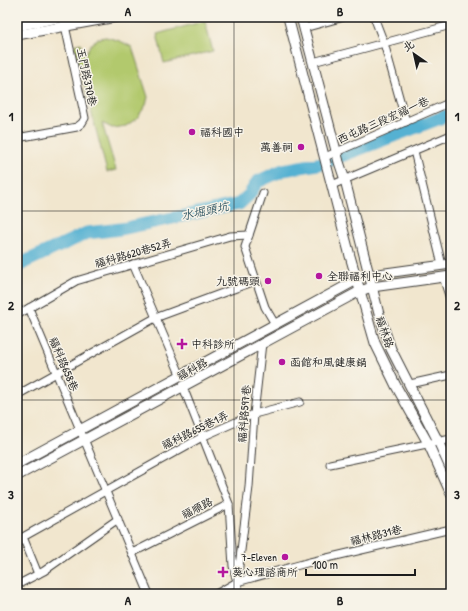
<svg xmlns="http://www.w3.org/2000/svg" width="468" height="611" font-family="'Patrick Hand','LXGW WenKai TC',sans-serif">
<style>
.green{fill:#b2c96d;stroke:#677244}
.lines{fill:none;stroke-linecap:round;stroke-linejoin:round}
.river{stroke:#54b1d2;stroke-width:13}
.minor-casing{stroke:#3c3a37;stroke-width:9}
.tertiary-casing{stroke:#3c3a37;stroke-width:11}
.minor{stroke:#fff;stroke-width:7}
.tertiary{stroke:#fff;stroke-width:9}
.grid{fill:none;stroke:#1c1c1c;stroke-width:1;stroke-opacity:0.55}
.poi-dot{fill:#b5179e;stroke:#f7f3e8;stroke-width:1.5}
.labels{text-anchor:middle;stroke-width:3;stroke-linejoin:round;paint-order:stroke}
.street-label{font-size:11px;fill:#1c1c1c;stroke:#f7f3e8}
.poi-label{font-size:11px;fill:#1c1c1c;stroke:#f7f3e8;text-anchor:start}
.water-label{font-size:12px;font-style:italic;fill:#325865;stroke:#f7f3e8}
.neatline{fill:none;stroke:#1c1c1c;stroke-width:1.5}
.grid-label{font-size:13px;text-anchor:middle;font-weight:bold;fill:#1c1c1c}
</style>
<rect width="100%" height="100%" fill="#f7f3e8"/>
<filter id="ink" filterUnits="userSpaceOnUse"><feTurbulence type="fractalNoise" baseFrequency=".025" numOctaves="2"/><feDisplacementMap in="SourceGraphic" scale="8" xChannelSelector="R" yChannelSelector="G"/><feConvolveMatrix kernelMatrix="1 2 1 2 8 2 1 2 1" color-interpolation-filters="sRGB"/></filter>
<filter id="wash" filterUnits="userSpaceOnUse"><feTurbulence type="fractalNoise" baseFrequency=".012" numOctaves="4" result="noise"/><feDisplacementMap in="SourceGraphic" scale="16" xChannelSelector="R" yChannelSelector="G"/><feGaussianBlur stdDeviation="0.9" result="paint"/><feColorMatrix in="noise" values="0 0 0 0 0 0 0 0 0 0 0 0 0 0 0 0 0 1.4 0 .05"/><feComposite in="paint" operator="in"/></filter>
<g filter="url(#wash)">
<rect width="100%" height="100%" fill="#f1e6ce"/>
<!-- green -->
<g class="green">
<polygon points="205,21 213,51 164,63 157,34"/>
<path d="M106 37 120 41 132 47 148 97 146 105 137 118 126 126 112 128 102 123 116 170 107 172 74 45 81 43 85 56C89 45 94 38 106 37Z"/>
</g>
<g class="lines">
<!-- river -->
<polyline class="river" points="17,267 27,261 87,233 121,229 239,204 250,194 257,182 283,170 323,163 451,114"/>
</g>
</g>
<g filter="url(#ink)">
<g class="lines">
<!-- minor casing -->
<g class="minor-casing">
<g id="minor">
<polyline points="374,17 384,43 406,122"/>
<polyline points="304,28 344,17"/>
<polyline points="313,62 451,25"/>
<polyline points="17,138 77,127 82,123 85,118 64,21"/>
<polyline points="414,151 442,265"/>
<polyline points="325,157 451,102"/>
<polyline points="332,185 451,135"/>
<polyline points="263,193 245,247 265,307 275,324"/>
<polyline points="133,264 180,374"/>
<polyline points="443,277 451,302"/>
<polyline points="29,308 149,594"/>
<polyline points="17,315 76,281 230,236 249,235"/>
<polyline points="410,384 451,375"/>
<polyline points="183,387 229,504 233,566 236,578"/>
<polyline points="17,395 155,318 255,281"/>
<polyline points="330,464 451,439"/>
<polyline points="132,553 229,504"/>
<polyline points="38,574 23,537 202,437 254,414 300,402"/>
<polyline points="17,585 44,571 118,519"/>
<polyline points="216,594 237,582 310,562 451,529"/>
<polyline points="239,594 237,582 249,487 254,414 262,343"/>
</g>
</g>
<!-- tertiary casing -->
<g class="tertiary-casing">
<g id="tertiary">
<polyline points="288,17 350,256 375,343 396,386 428,443 451,494"/>
<polyline points="301,17 339,162 345,180 379,314 391,349 438,441 451,470"/>
<polyline points="17,26 63,17"/>
<polyline points="17,35 116,17"/>
<polyline points="17,464 364,276 451,264"/>
<polyline points="17,476 360,291 372,287 451,276"/>
</g>
</g>
<!-- minor -->
<use href="#minor" class="minor"/>
<!-- tertiary -->
<use href="#tertiary" class="tertiary"/>
</g>
</g>
<!-- grid -->
<path class="grid" d="M234 17V594M17 211H451M17 400H451"/>
<!-- markers -->
<g class="poi-dot">
<circle cx="192" cy="132" r="4"/>
<circle cx="301" cy="147" r="4"/>
<circle cx="319" cy="276" r="4"/>
<circle cx="268" cy="281" r="4"/>
<path d="M180 338h4v4h4v4h-4v4h-4v-4h-4v-4h4z"/>
<circle cx="282" cy="362" r="4"/>
<circle cx="285" cy="557" r="4"/>
<path d="M221 566h4v4h4v4h-4v4h-4v-4h-4v-4h4z"/>
</g>
<g class="labels">
<!-- street labels -->
<g class="street-label">
<text transform="translate(87 77) rotate(78)" y="4">玉門路370巷</text>
<text transform="translate(383 120) rotate(-24)" y="4">西屯路三段宏福一巷</text>
<text transform="translate(133 253) rotate(-16)" y="4">福科路620巷52弄</text>
<text transform="translate(385 332) rotate(71)" y="4">福林路</text>
<text transform="translate(64 364) rotate(67)" y="4">福科路658巷</text>
<text transform="translate(192 369) rotate(-29)" y="4">福科路</text>
<text transform="translate(244 414) rotate(-85)" y="4">福科路597巷</text>
<text transform="translate(195 430) rotate(-26)" y="4">福科路655巷1弄</text>
<text transform="translate(197 508) rotate(-27)" y="4">福順路</text>
<text transform="translate(376 535) rotate(-14)" y="4">福林路31巷</text>
</g>
<!-- poi labels -->
<g class="poi-label">
<text x="200" y="136">福科國中</text>
<text x="293" y="151" text-anchor="end">萬善祠</text>
<text x="327" y="280">全聯福利中心</text>
<text x="260" y="285" text-anchor="end">九號碼頭</text>
<text x="191" y="348">中科診所</text>
<text x="290" y="366">函館和風健康鍋</text>
<text x="277" y="561" text-anchor="end">7-Eleven</text>
<text x="232" y="576">葵心理諮商所</text>
</g>
<!-- water labels -->
<g class="water-label">
<text transform="translate(205 211) rotate(-12)" y="4">水堀頭坑</text>
</g>
</g>
<!-- margin -->
<rect width="468" height="611" fill="none" stroke="#f7f3e8" stroke-width="44"/>
<!-- north arrow -->
<g transform="translate(414 54) rotate(326)" stroke="#f7f3e8" stroke-width="3" paint-order="stroke">
<path d="M0-3L7 15L0 10L-7 15Z" fill="#1c1c1c"/>
<text y="-6" font-size="11" font-weight="bold" text-anchor="middle" fill="#1c1c1c">北</text>
</g>
<!-- scale -->
<path d="M306 569v6h109v-6" fill="none" stroke="#1c1c1c" stroke-width="2"/>
<text x="312" y="569" font-size="12" fill="#1c1c1c" stroke="#f7f3e8" stroke-width="3" paint-order="stroke">100 m</text>
<rect x="22" y="22" width="424" height="567" class="neatline"/>
<g class="grid-label">
<text x="128" y="16">A</text>
<text x="340" y="16">B</text>
<text x="11" y="121">1</text>
<text x="457" y="121">1</text>
<text x="11" y="310">2</text>
<text x="457" y="310">2</text>
<text x="11" y="499">3</text>
<text x="457" y="499">3</text>
<text x="128" y="605">A</text>
<text x="340" y="605">B</text>
</g>
</svg>
